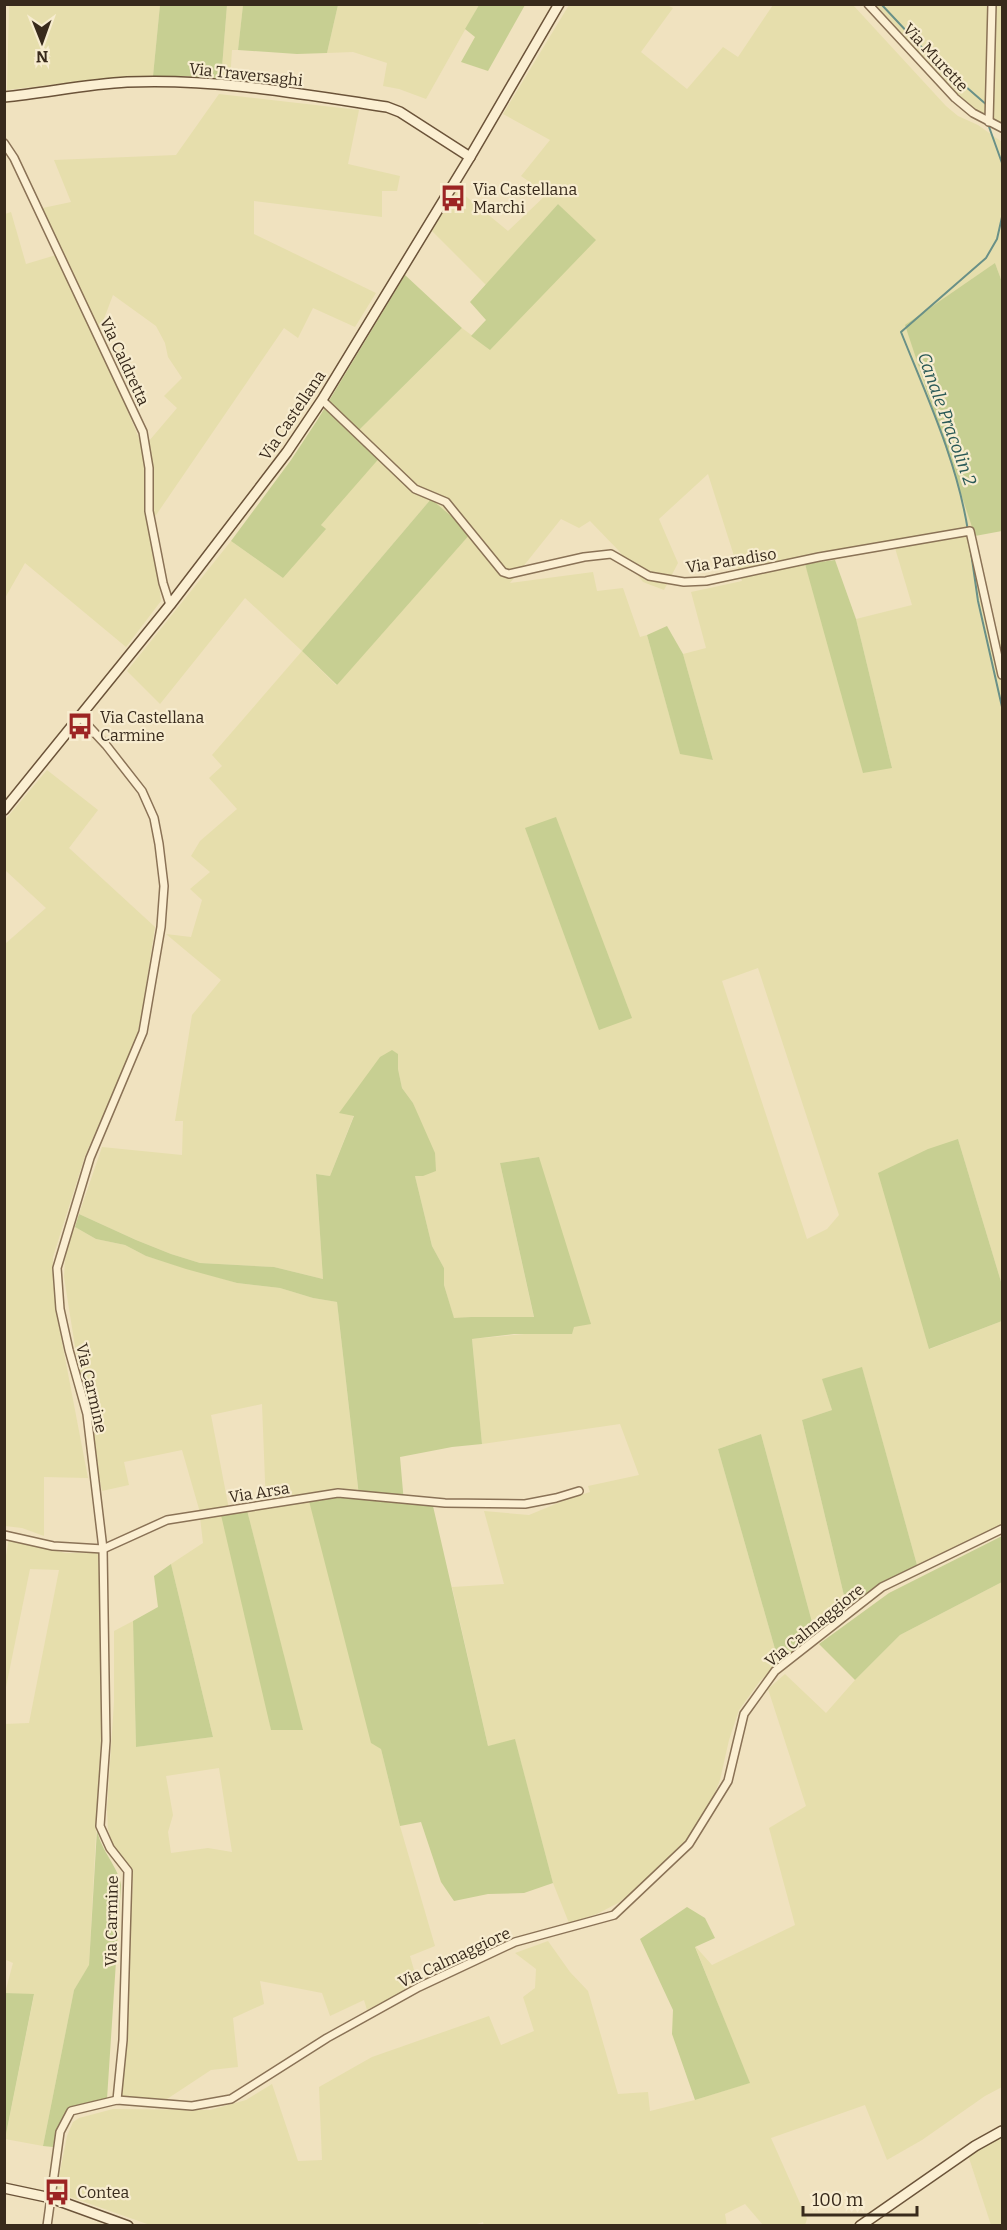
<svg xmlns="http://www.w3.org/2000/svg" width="1007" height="2230" font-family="Bitter,serif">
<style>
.farmland{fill:#e6deac;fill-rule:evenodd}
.green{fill:#c7cf92}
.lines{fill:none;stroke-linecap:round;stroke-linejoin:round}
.stream{stroke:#699087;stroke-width:2}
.street-casing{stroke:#8a7256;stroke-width:10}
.secondary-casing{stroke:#6b5339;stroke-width:12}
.street{stroke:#fbefd2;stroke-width:7}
.secondary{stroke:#fbefd2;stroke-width:9}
.labels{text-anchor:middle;stroke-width:4.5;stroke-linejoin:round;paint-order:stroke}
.street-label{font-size:16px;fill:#382a1c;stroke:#f7eccf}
.poi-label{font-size:16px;fill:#382a1c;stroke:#f7eccf;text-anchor:start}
.water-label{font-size:18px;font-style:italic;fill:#2a5957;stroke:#f7eccf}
</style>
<rect width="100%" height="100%" fill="#f0e2bf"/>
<!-- farmland -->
<g class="farmland">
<path d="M665 4 673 8 641 52 687 89 723 47 738 57 773 5H853L946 106 958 116 978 125 1002 142V282L995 263 975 536 968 538 993 641 1002 640V1285L958 1139 930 1349 1002 1321V1524L917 1565 862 1368 823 1380 832 1410 802 1420 847 1608 815 1633 761 1434 718 1449 779 1663 760 1681 739 1710 729 1740 720 1780 711 1803 704 1817 678 1851 663 1868 618 1903 597 1914 569 1923 553 1883 515 1740 488 1746 452 1587 504 1584 484 1511 529 1515 570 1498 590 1492 588 1486 639 1475 620 1424 482 1444 472 1339 535 1333 539 1157 500 1163 534 1318 471 1317 454 1319 444 1285V1268L432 1246 415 1176 423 1128 413 1103 402 1088 398 1069V1055L340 1112 354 1115 330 1176 316 1174 323 1279 274 1267 200 1263 171 1254 136 1240 79 1214 102 1147 182 1155 183 1121H175L192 1015 221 980 166 934 191 937 202 900 190 889 210 872 191 856 200 841 237 809 209 778 222 766 212 755 302 651 245 598 160 704 127 671 231 541 283 578 325 529 321 525 356 433 462 328 490 349 595 240 558 204 486 285 432 231 457 189 508 231 547 194 521 176 550 140 503 114 569 5ZM708 474 742 581 691 592 706 648 683 654 713 760 680 753 647 635 640 637 623 588 597 591 593 572 510 583 561 519 579 528 590 521 619 551 643 582 664 590 678 563 659 519ZM431 499 337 685H336L302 651ZM895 548 912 605 856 619 892 768 805 565ZM758 968 839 1215 827 1229 807 1239 722 981Z"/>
<polygon points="9,5 160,5 153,76 100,79 7,90"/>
<polygon points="227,5 243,5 238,50 232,50 230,81 221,80"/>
<polygon points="338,5 479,5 426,99 399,89 383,86 387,63 353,52 327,53"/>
<polygon points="868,5 1002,5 1002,128 965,107"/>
<path d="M219 94 359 110 348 164 400 176 397 191H382V217L254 201V234L376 293 355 327 313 308 298 338 284 328 152 521 161 601 126 647 25 563 5 598V214L11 212 26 264 56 255 38 209 71 202 54 160 176 155ZM113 295 156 326 165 343 168 357 182 378 164 396 177 408 143 448 97 337Z"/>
<polygon points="47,770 98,810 69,848 155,927 141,1018 135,1043 85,1156 53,1257 53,1277 57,1316 88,1478 44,1477 44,1536 22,1528 5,1526 5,944 46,908 5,870 5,820"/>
<path d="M75 1227 96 1239 125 1245 146 1256 237 1283 280 1288 313 1298 337 1302 359 1497H313L381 1749 400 1826 435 1946 410 1956 418 1984 367 2010 364 2000 330 2016 322 1993 260 1981 264 2004 233 2018 238 2067 211 2070 167 2099 119 2097 133 1884 131 1873 111 1841 108 1829 107 1810 114 1702V1631L133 1621 136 1747 213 1737 171 1564 203 1543 199 1509 182 1450 124 1462 129 1485 102 1491 82 1391 64 1277 65 1259 69 1241ZM262 1404 266 1506 247 1510 302 1730 271 1729 211 1415ZM219 1768 232 1852 208 1848 171 1853 168 1832 173 1815 166 1776Z"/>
<polygon points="9,1538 65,1553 98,1553 101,1579 103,1701 89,1966 74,1990 43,2146 5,2139 34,1995 5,1993 13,1963 4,1959 4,1724 29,1723 59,1570 30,1569 5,1692 4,1567"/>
<polygon points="1002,1582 1002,2087 985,2096 922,2140 887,2160 865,2105 771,2138 807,2219 805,2225 763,2225 745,2204 725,2214 727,2226 484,2226 483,2222 470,2226 150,2225 56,2192 67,2136 73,2122 79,2118 113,2109 210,2110 246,2100 272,2084 298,2161 322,2160 319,2087 372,2057 489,2016 501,2045 534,2031 523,1997 535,1988 536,1969 515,1953 548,1941 570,1972 588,1991 618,2094 648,2092 650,2111 695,2100 749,2083 695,1946 712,1965 795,1925 769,1828 806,1806 768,1689 785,1674 826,1713 855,1680 900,1635"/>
<polygon points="1002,2136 1002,2225 991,2225 968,2155"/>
</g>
<!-- green -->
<g class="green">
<polygon points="160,5 227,5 221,80 187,76 153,76"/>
<polygon points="243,5 338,5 327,53 297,54 238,50"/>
<polygon points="479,5 525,5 488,71 461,62 475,37 465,29"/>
<polygon points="558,204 596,240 490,350 471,336 486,320 470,302"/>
<polygon points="995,263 1002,282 1002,531 975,536 905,325"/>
<polygon points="405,275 462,328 356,433 382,455 321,525 326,529 283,578 231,541 291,460 318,419"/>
<polygon points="431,499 471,533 337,685 302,651"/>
<polygon points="835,560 856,619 892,768 863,773 805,564"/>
<polygon points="667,626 683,654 713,760 680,754 647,635"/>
<polygon points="556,817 632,1018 599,1030 525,828"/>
<polygon points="392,1050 398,1054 398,1069 402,1088 413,1103 435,1153 436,1171 423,1176 415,1176 432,1246 444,1268 444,1285 454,1318 471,1317 534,1317 500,1163 539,1157 591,1324 574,1327 572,1334 514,1334 472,1339 482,1444 452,1447 400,1457 404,1503 433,1506 488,1746 515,1739 553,1883 524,1893 488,1894 454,1901 441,1882 421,1822 400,1826 381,1749 371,1743 308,1497 359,1496 337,1302 313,1298 280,1288 237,1283 186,1269 146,1256 125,1245 96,1239 75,1227 79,1214 136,1240 171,1254 200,1263 274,1267 323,1279 316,1174 330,1176 354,1116 339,1113 380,1057"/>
<polygon points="958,1139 1002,1285 1002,1321 929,1349 878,1173 928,1149"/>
<polygon points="862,1367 917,1565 883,1583 847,1608 802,1420 832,1410 822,1379"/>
<polygon points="761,1434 815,1633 779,1663 718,1449"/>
<polygon points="247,1510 303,1730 271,1730 221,1515"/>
<polygon points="1002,1536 1002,1582 900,1635 855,1680 819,1644 889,1593"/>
<polygon points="171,1564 213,1737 136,1747 133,1621 158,1607 154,1576"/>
<path d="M97 1830C101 1851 119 1868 121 1885L107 2099C72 2107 61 2109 53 2147L43 2146 74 1990 89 1965Z"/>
<polygon points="687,1907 705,1918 715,1938 695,1947 750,2083 695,2100 672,2034 673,2010 640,1939"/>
<polygon points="5,1993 34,1994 5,2139 4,1996"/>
</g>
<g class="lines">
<!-- stream -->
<g class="stream">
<polyline points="881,4 926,52 988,106"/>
<polyline points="988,124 1002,163"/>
<path d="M968 531C957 461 927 397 901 332L986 258 997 239 1002 217"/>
<polyline points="970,545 978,601 1002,707"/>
</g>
<!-- street casing -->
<g class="street-casing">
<g id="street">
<polyline points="868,4 955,98 973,113 1002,128"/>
<polyline points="989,122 992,4"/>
<polyline points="4,143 14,158 143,432 149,468 149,511 163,583 170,605"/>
<polyline points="322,400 415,489 446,502 503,572 509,574 584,557 611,554 649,576 684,582 706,581 819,557 970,531 1002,675"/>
<polyline points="80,717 106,745 142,791 154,818 159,844 164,886 161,927 143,1032 90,1158 57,1268 60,1309 69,1350 87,1414 103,1549 106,1741 100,1826 110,1848 128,1871 123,2040 117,2100"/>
<polyline points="4,1535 53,1546 103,1549 167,1520 338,1493 445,1503 525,1504 556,1498 579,1491"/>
<polyline points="47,2226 60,2132 71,2111 117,2100 192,2106 231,2099 327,2038 419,1987 515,1942 614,1915 689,1844 728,1781 744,1714 775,1671 882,1587 1002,1529"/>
</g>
</g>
<!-- secondary casing -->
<g class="secondary-casing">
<g id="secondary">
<path d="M4 97C45 93 87 84 127 82 214 78 302 94 387 107L400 112 470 157"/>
<polyline points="4,810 170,605 287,452 322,400 470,157 559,4"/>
<polyline points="4,2188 51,2198 128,2226"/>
<polyline points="860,2226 975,2146 1002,2131"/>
</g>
</g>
<!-- street -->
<use href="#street" class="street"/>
<!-- secondary -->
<use href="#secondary" class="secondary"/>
</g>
<!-- icons -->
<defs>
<g id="bus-bare" transform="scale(2.07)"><path d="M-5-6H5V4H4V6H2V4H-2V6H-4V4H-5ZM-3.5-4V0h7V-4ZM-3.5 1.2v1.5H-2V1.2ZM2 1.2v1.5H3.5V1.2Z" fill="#9c2423" stroke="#f7eccf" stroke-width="2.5" paint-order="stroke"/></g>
</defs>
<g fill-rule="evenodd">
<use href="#bus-bare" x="453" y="198"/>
<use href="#bus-bare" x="80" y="726"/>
<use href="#bus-bare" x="57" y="2192"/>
</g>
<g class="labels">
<!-- street labels -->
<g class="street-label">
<text transform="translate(936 57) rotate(47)" y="6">Via Murette</text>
<text transform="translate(246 74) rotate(6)" y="6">Via Traversaghi</text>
<text transform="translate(125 361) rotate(65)" y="6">Via Caldretta</text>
<text transform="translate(292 415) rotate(-56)" y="6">Via Castellana</text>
<text transform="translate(731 560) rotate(-9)" y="6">Via Paradiso</text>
<text transform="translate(92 1388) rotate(77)" y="6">Via Carmine</text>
<text transform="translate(259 1492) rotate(-9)" y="6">Via Arsa</text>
<text transform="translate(814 1625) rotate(-39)" y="6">Via Calmaggiore</text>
<text transform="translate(111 1921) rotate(-89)" y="6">Via Carmine</text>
<text transform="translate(454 1957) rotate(-25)" y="6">Via Calmaggiore</text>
</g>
<!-- poi labels -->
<g class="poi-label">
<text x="473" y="195">Via Castellana<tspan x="473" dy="18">Marchi</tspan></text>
<text x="100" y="723">Via Castellana<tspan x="100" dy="18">Carmine</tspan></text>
<text x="77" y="2198">Contea</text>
</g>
<!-- water labels -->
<g class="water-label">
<text transform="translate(947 419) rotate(70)" y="6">Canale Pracolin 2</text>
</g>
</g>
<!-- border -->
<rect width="1007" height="2230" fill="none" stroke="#382a1c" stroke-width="12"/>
<!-- north arrow -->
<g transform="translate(42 42) rotate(179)" stroke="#f7eccf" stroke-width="4.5" paint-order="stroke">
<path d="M0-4.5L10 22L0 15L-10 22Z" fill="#382a1c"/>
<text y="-9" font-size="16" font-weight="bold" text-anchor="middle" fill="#382a1c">N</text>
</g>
<!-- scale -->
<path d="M803 2206v9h114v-9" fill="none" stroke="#382a1c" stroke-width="3"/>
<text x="812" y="2206" font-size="18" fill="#382a1c" stroke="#f7eccf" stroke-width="4.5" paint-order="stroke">100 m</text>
</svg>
